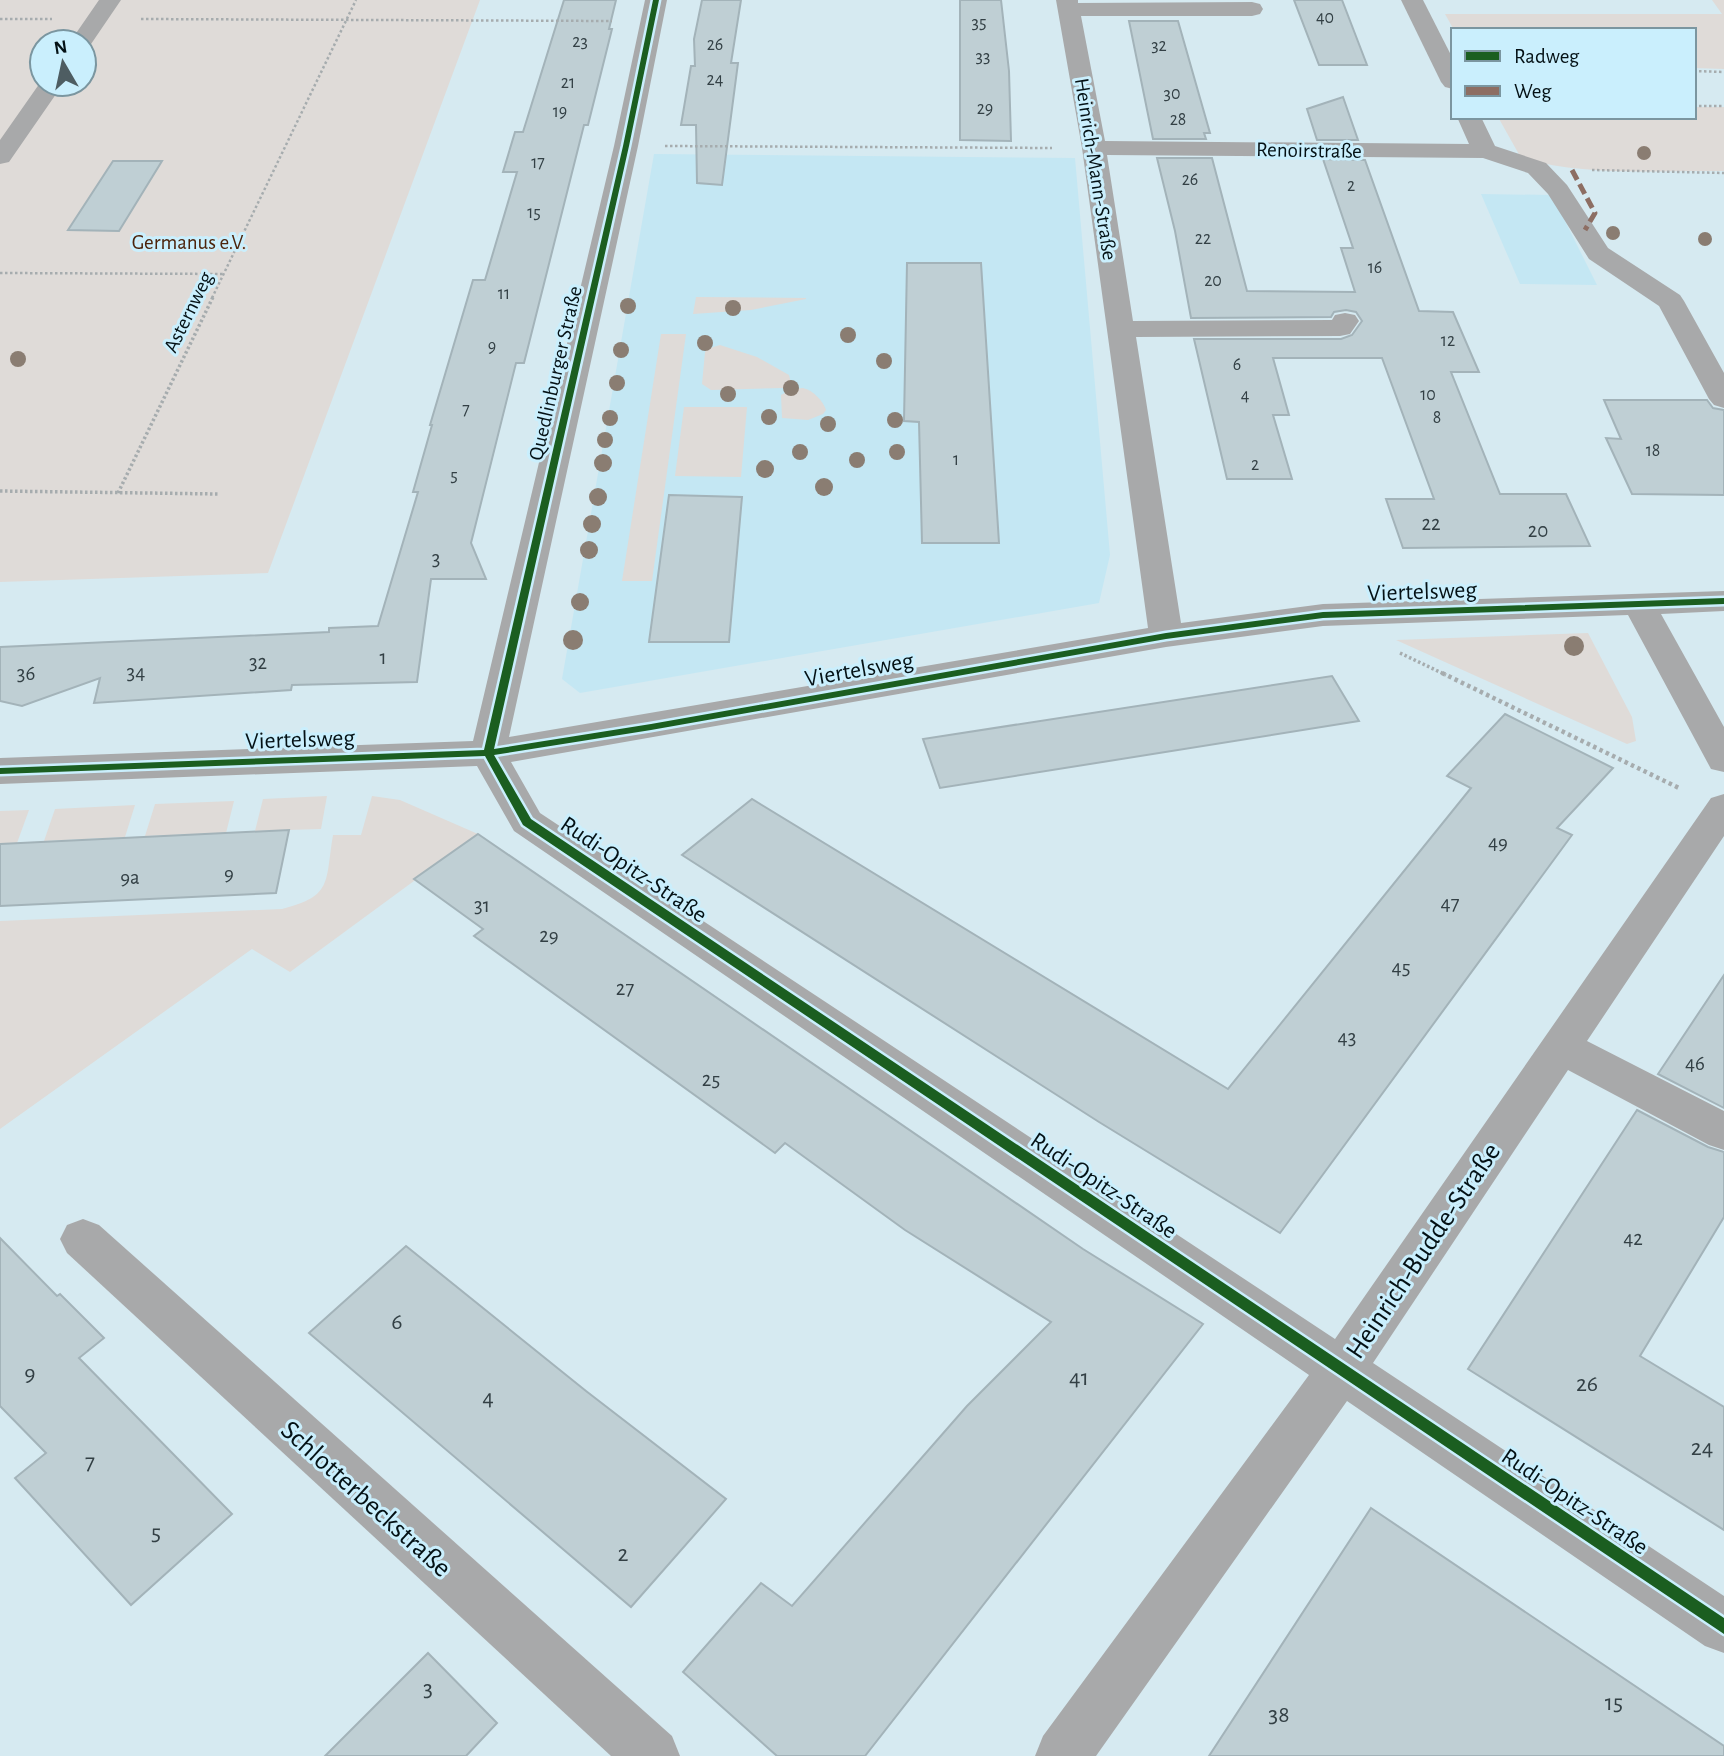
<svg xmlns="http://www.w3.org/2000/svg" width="1724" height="1756" font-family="'Alegreya Sans',sans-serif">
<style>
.built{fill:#c4e7f3}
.green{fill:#dfdbd8;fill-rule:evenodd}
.building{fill:#bfcfd4;stroke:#a3b3b9;stroke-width:2}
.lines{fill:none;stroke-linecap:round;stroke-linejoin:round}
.path-far2{stroke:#a6acae;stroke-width:2.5;stroke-dasharray:2.5 2.5;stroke-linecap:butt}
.path-far1{stroke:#a6acae;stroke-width:3.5;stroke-dasharray:2.5 2.5;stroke-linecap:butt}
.path{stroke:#a6acae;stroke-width:4.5;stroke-dasharray:3.5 3.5;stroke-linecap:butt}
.minor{fill:#a8a9aa;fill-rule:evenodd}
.quiet{stroke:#8d6e63;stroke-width:5;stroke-dasharray:11 5;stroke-linecap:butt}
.cycleway-casing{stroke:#caeffd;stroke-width:5}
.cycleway{fill:#1b5e20;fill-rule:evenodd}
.tree{fill:#8a7d72}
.labels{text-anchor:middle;stroke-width:6;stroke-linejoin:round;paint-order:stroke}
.far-number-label{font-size:18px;fill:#334045}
.far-street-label{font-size:21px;fill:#041115;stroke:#caeffd}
.far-park-label{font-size:21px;fill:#4c230b;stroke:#caeffd}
.number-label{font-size:21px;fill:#334045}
.street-label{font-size:24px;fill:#041115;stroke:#caeffd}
.near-number-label{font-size:24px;fill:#334045}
.near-street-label{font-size:28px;fill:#041115;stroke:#caeffd}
</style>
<rect width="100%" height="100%" fill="#d6eaf1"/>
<!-- built -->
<g class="built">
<polygon points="654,154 1075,158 1110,555 1099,603 580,693 562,679"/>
<polygon points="1481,194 1552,195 1597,285 1520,284"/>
</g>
<!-- green -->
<g class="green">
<path d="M0 0H480L268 573 0 582ZM42 42H84V84H42Z"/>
<polygon points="1712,0 1724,0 1724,69 1694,68 1694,30 1454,30 1445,14 1722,14"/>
<path d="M1694 107H1724V171C1658 170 1585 177 1521 158L1498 117H1694Z"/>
<polygon points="696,297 806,298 806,299 751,310 693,314"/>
<polygon points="661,334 686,334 652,581 622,581"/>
<polygon points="720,345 757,357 789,375 791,383 783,388 711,390 702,384 705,352 707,349"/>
<path d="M803 388C813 390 823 401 826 410L823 414 808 420 782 418 781 395 792 389Z"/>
<polygon points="684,407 747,407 741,477 675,476"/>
<polygon points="1588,633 1632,717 1636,741 1627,744 1396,640"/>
<polygon points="327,796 321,829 255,831 263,799"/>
<path d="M372 796 400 800 478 834 290 972 252 949 0 1129V921L282 909C333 896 325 883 333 835H361Z"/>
<polygon points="234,801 226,833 145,836 155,804"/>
<polygon points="135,805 125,837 44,841 55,809"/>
<polygon points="29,810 17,843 0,843 0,811"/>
</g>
<!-- building -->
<g class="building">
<polygon points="564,0 616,0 609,29 612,29 588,125 584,125 524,363 516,363 471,543 486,579 431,579 417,682 292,685 291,690 94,703 100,678 22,706 0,701 0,647 329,632 329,628 378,626 418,492 413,492 432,425 430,425 473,280 485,280 517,172 503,172 515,132 523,132"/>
<polygon points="702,0 741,0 731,63 738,63 722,185 697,183 696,125 681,125 691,66 695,66 694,39"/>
<polygon points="960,0 1001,0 1009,71 1011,141 960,140"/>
<polygon points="1294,0 1342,0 1367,65 1319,65"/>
<polygon points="1129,21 1178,21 1210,133 1204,133 1206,139 1153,139"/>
<polygon points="1343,97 1358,140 1317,140 1307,109"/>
<polygon points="1157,158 1212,158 1247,291 1355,292 1341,248 1353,248 1323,159 1365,160 1419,311 1453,312 1479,372 1451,372 1500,494 1566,494 1590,546 1403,548 1386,499 1434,499 1382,358 1273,358 1289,415 1273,415 1292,479 1227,479 1194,339 1341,339 1352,335 1362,321 1356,312 1346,310 1334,312 1331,317 1191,318 1175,231"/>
<polygon points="113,161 162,161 119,231 68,230"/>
<polygon points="907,263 981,263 999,543 922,543 919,422 904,421"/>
<polygon points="1604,400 1707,400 1713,408 1724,410 1724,495 1632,494 1606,438 1621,439"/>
<polygon points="669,495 742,497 729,642 649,642"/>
<polygon points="1332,676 1359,721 940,788 923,739"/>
<polygon points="1505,714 1613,768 1557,828 1572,835 1280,1233 1099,1122 682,855 752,799 1228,1089 1471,788 1447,776"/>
<polygon points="289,830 276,893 0,906 0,844"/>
<polygon points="478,834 1083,1249 1203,1324 865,1756 777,1756 683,1672 761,1583 792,1606 967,1406 1051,1322 905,1230 785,1143 775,1153 474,936 483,929 414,879"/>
<polygon points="1724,975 1724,1108 1658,1074"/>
<polygon points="1637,1110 1708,1147 1724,1152 1724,1217 1640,1356 1724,1407 1724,1530 1468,1369"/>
<polygon points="0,1238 57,1296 60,1294 104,1338 79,1358 232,1514 131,1605 15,1478 46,1453 0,1406"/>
<polygon points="406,1246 586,1391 726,1499 631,1607 309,1333"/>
<polygon points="1371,1508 1724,1746 1724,1756 1209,1756"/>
<polygon points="428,1653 497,1723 466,1756 325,1756"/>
</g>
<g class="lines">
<!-- path-far2 -->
<g class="path-far2">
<polyline points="0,19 52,19"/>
<polyline points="141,19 612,21"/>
<polyline points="1694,71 1724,72"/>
<polyline points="1694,106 1724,106"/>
<polyline points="665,146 1052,148"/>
<polyline points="1592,170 1724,173"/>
<polyline points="0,273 224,274"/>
<polyline points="212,298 356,0"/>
</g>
<!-- path-far1 -->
<g class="path-far1">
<polyline points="0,491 219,494"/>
<polyline points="118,493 213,297"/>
<polyline points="1400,653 1446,675"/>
</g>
<!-- path -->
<polyline class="path" points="1442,673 1681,789"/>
<!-- minor -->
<g class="minor">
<polygon points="99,0 121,0 89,47 84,48 84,42 70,42"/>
<polygon points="645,0 667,0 638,146 509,737 1148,628 1082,148 1056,0 1078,0 1078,3 1252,2 1260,4 1263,9 1260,14 1252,16 1081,16 1105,141 1469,144 1457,117 1481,117 1495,146 1546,163 1567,185 1608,248 1680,295 1684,301 1724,373 1724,408 1714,405 1709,399 1659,306 1589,259 1548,194 1528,173 1483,158 1107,155 1133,321 1332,320 1335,315 1345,313 1355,315 1359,321 1350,334 1340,336 1136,337 1181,623 1323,604 1724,591 1724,611 1661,614 1724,727 1724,772 1711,769 1628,615 1323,626 1166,647 511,762 540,813 1335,1339 1711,798 1724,794 1724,836 1587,1041 1724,1111 1724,1150 1709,1145 1568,1070 1373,1363 1724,1596 1724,1653 1705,1646 1347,1401 1096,1756 1035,1756 1043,1736 1309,1375 514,831 477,766 0,784 0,758 473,741 614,146"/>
<polygon points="1401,0 1423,0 1453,59 1453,89 1445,87 1441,82"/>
<polygon points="42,80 42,84 63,84 9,162 0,164 0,140"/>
<polygon points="83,1219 99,1225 672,1736 680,1756 611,1756 67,1253 60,1239 67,1225"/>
</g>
<!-- quiet -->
<polyline class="quiet" points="1572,170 1595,213 1585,230"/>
<!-- cycleway casing -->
<g class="cycleway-casing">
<polygon id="cycleway" points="653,0 659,0 629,146 494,749 651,724 1166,633 1323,612 1724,598 1724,604 1323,618 1166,639 651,730 494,755 531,819 1724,1618 1724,1634 523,825 485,756 0,774 0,768 484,750 623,146"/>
</g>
<!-- cycleway -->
<use href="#cycleway" class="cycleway"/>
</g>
<!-- trees -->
<g class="tree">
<circle cx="1644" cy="153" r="7"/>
<circle cx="1613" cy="233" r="7"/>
<circle cx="1705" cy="239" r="7"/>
<circle cx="628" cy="306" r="8"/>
<circle cx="733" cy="308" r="8"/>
<circle cx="848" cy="335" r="8"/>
<circle cx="705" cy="343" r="8"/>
<circle cx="621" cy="350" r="8"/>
<circle cx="18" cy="359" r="8"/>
<circle cx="884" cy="361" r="8"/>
<circle cx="617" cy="383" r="8"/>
<circle cx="791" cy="388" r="8"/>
<circle cx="728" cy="394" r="8"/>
<circle cx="769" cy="417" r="8"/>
<circle cx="610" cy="418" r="8"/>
<circle cx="895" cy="420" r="8"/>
<circle cx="828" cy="424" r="8"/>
<circle cx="605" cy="440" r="8"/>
<circle cx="800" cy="452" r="8"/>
<circle cx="897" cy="452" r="8"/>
<circle cx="857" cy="460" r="8"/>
<circle cx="603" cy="463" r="9"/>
<circle cx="765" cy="469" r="9"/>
<circle cx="824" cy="487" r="9"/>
<circle cx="598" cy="497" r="9"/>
<circle cx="592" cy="524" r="9"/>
<circle cx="589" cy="550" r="9"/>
<circle cx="580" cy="602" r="9"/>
<circle cx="573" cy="640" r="10"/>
<circle cx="1574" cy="646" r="10"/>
</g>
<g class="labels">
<!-- far-number labels -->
<g class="far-number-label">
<text x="1325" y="23">40</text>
<text x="979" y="28">35</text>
<text x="580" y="47">23</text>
<text x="715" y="50">26</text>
<text x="1159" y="51">32</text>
<text x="983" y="62">33</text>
<text x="715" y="85">24</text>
<text x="568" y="88">21</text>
<text x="1172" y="99">30</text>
<text x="985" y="114">29</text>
<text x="560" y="117">19</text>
<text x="1178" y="125">28</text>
<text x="538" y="168">17</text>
<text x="1190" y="185">26</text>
<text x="1351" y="191">2</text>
<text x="534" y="218">15</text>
<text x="1203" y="244">22</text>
<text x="1375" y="273">16</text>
<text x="1213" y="286">20</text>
<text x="504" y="299">11</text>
<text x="1448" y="346">12</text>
<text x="492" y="352">9</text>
<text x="1237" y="370">6</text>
<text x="1428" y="400">10</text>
<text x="1245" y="401">4</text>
<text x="466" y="415">7</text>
<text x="1437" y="423">8</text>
<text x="1653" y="456">18</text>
<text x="956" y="465">1</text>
<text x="1255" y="470">2</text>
<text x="454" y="481">5</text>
</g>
<!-- far-street labels -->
<g class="far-street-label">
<text transform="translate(1309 150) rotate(1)" y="7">Renoirstraße</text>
<text transform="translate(1096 169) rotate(81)" y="7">Heinrich-Mann-Straße</text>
<text transform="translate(188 312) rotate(-64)" y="7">Asternweg</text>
<text transform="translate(555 373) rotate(-77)" y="7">Quedlinburger Straße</text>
</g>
<!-- far-park labels -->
<g class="far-park-label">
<text x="189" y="249">Germanus e.V.</text>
</g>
<!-- number labels -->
<g class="number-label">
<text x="1431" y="530">22</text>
<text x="1538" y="537">20</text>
<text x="436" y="565">3</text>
<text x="383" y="664">1</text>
<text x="258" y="669">32</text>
<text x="136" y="679">34</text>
<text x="26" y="680">36</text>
<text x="1498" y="849">49</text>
<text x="229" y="880">9</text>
<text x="130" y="884">9a</text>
<text x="1450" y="910">47</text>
<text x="482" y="912">31</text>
<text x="549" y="942">29</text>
<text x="1401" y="974">45</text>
<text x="625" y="995">27</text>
<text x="1347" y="1044">43</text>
<text x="1695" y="1070">46</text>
<text x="711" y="1086">25</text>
<text x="1633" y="1245">42</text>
</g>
<!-- street labels -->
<g class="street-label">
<text transform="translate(1422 591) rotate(-2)" y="8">Viertelsweg</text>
<text transform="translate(859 669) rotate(-10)" y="8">Viertelsweg</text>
<text transform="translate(300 739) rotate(-2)" y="8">Viertelsweg</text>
<text transform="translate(634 869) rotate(34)" y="8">Rudi-Opitz-Straße</text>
<text transform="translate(1104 1185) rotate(34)" y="8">Rudi-Opitz-Straße</text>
<text transform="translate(1575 1501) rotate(34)" y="8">Rudi-Opitz-Straße</text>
</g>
<!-- near-number labels -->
<g class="near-number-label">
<text x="397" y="1329">6</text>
<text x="30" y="1381">9</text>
<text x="1079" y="1385">41</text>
<text x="1587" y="1391">26</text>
<text x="488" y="1405">4</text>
<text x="1702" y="1455">24</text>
<text x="90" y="1469">7</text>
<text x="156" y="1540">5</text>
<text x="623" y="1561">2</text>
<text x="428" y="1696">3</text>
<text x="1614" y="1710">15</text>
<text x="1279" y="1722">38</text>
</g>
<!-- near-street labels -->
<g class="near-street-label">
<text transform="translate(1422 1250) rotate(-56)" y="10">Heinrich-Budde-Straße</text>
<text transform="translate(367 1498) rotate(42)" y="10">Schlotterbeckstraße</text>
</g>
</g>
<!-- legend -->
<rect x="1451" y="28" width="245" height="91" fill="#caeffd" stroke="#7b96a0" stroke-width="2"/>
<rect x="1465" y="51" width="35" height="10" fill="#1b5e20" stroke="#7b96a0" stroke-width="2"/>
<text x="1514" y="63" font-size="21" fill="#041115">Radweg</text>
<rect x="1465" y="86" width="35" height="10" fill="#8d6e63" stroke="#7b96a0" stroke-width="2"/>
<text x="1514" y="98" font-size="21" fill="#041115">Weg</text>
<!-- north arrow -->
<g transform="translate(63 63) rotate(351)"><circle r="33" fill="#caeffd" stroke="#7b96a0" stroke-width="2"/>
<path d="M0-5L12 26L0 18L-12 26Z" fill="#4e5d62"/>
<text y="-10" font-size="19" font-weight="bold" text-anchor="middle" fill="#041115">N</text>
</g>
</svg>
